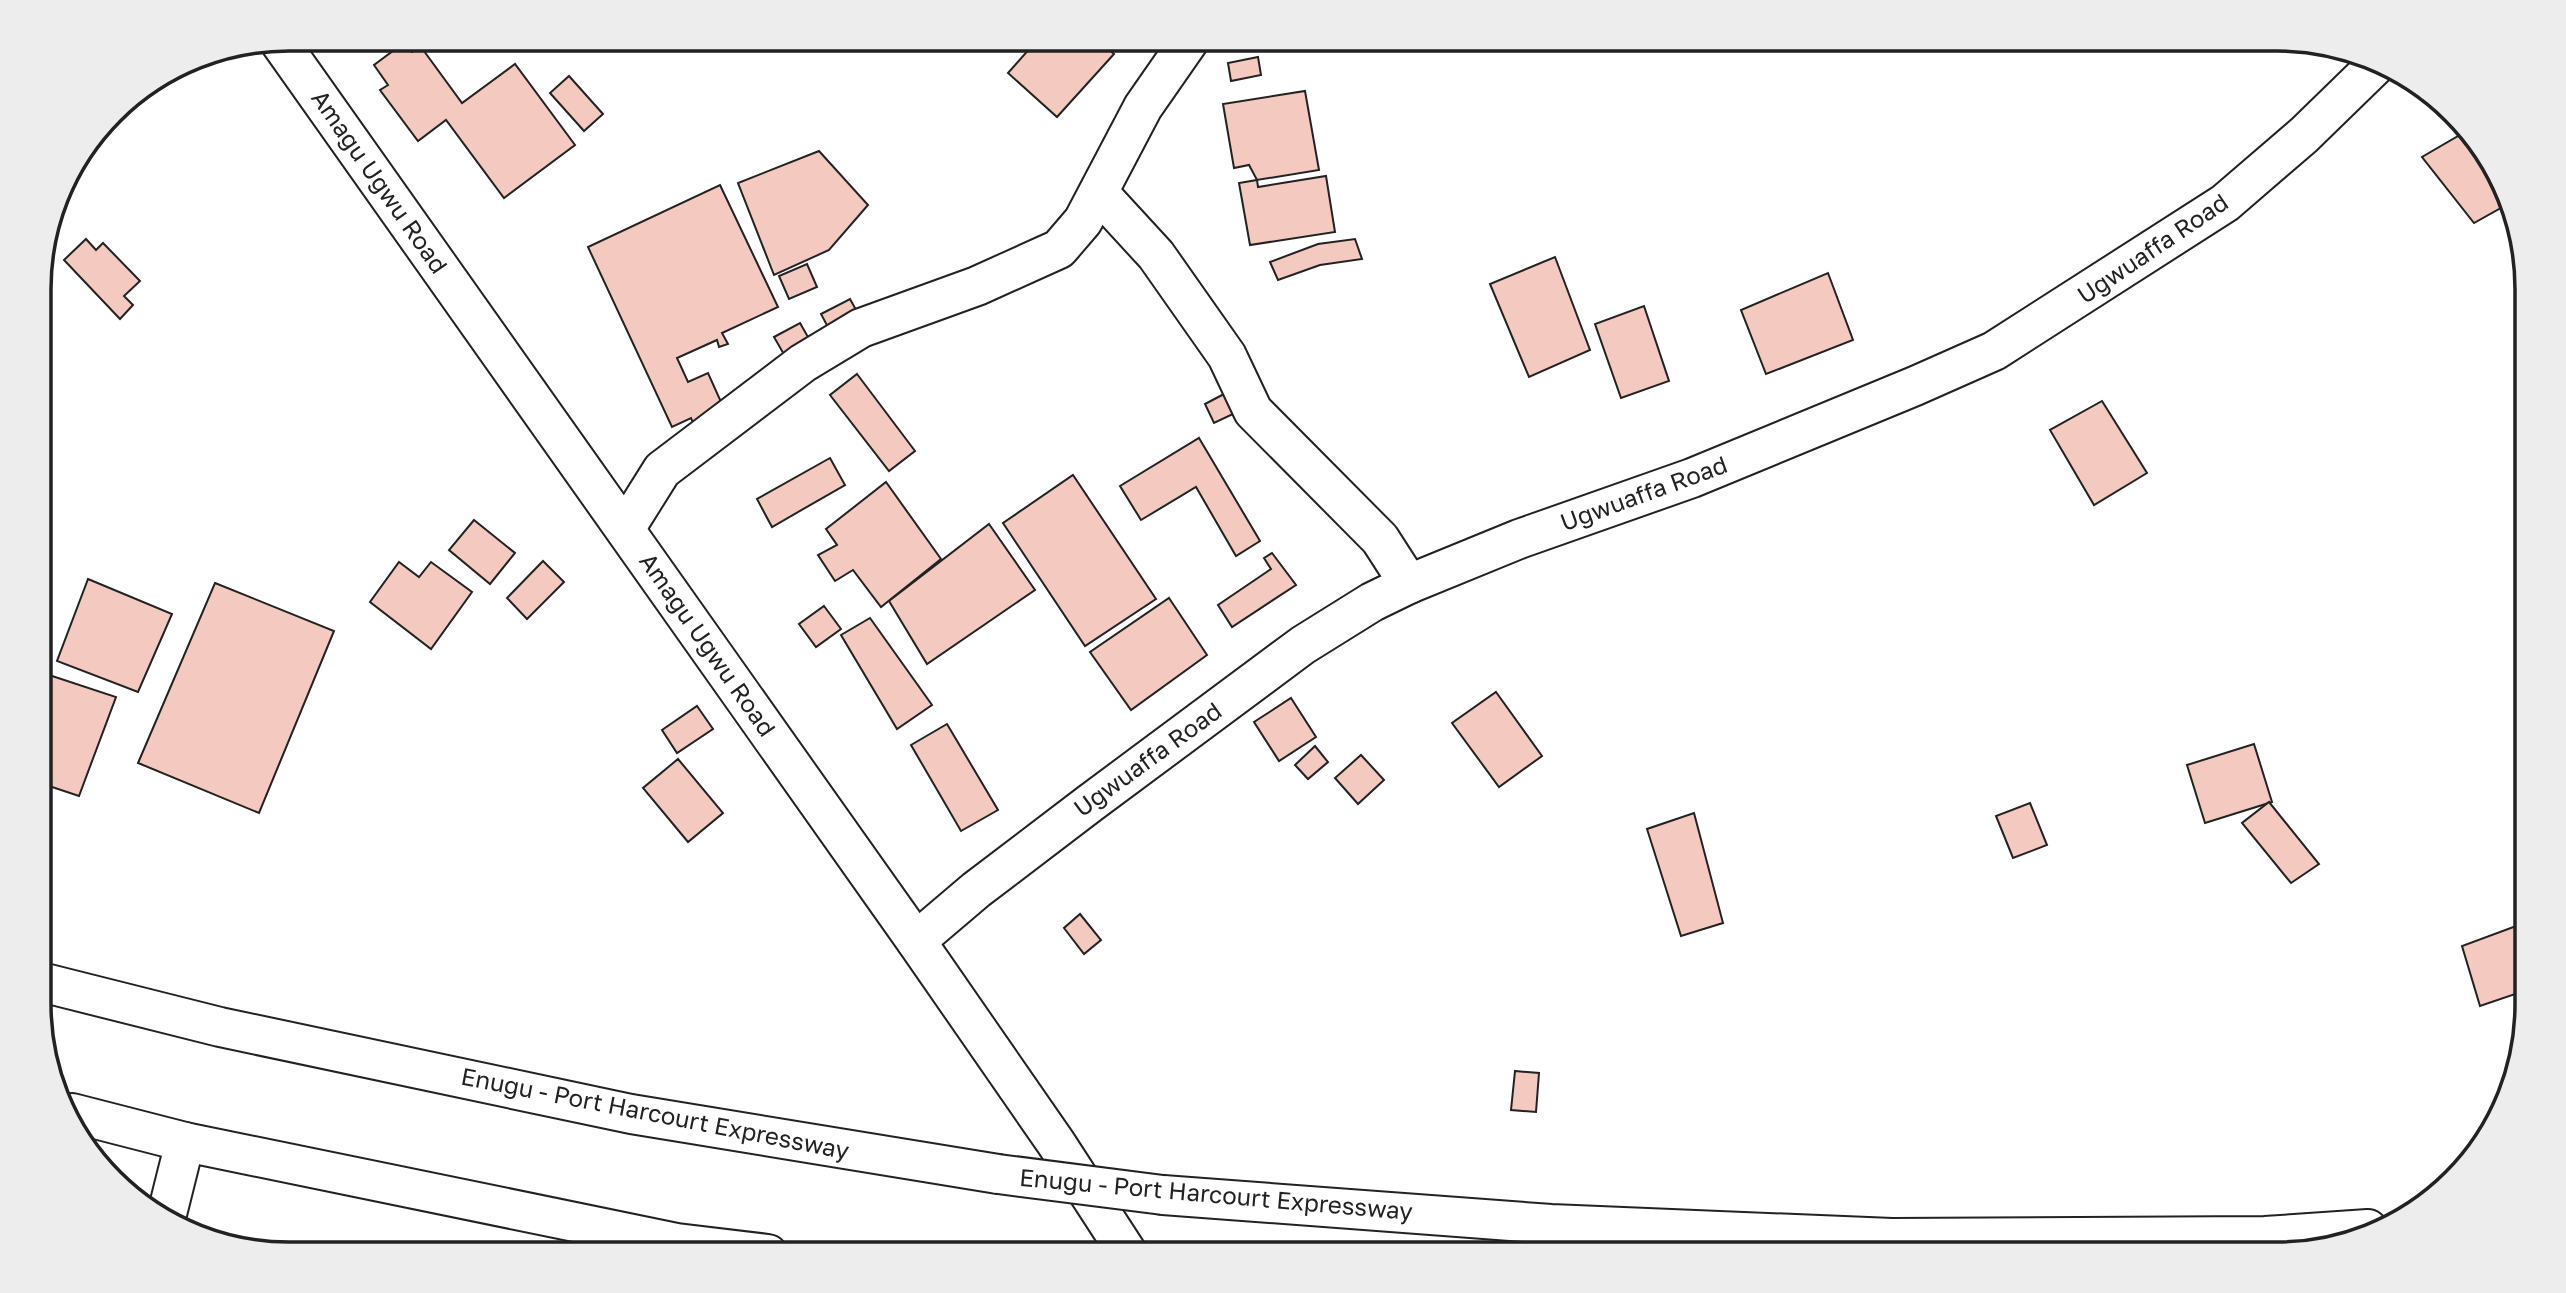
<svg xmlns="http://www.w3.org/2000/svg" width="2566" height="1293" font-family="'Golos Text',sans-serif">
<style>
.building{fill:#f3c9c0;stroke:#222;stroke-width:2}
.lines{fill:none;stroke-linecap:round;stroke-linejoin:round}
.minor-casing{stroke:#222;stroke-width:42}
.highway-casing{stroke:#222;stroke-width:42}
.minor{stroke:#fff;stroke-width:38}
.highway{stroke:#fff;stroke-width:38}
.highway-bridge-casing{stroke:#222;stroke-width:42;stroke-linecap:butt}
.highway-bridge{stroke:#fff;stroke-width:38}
.labels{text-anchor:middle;stroke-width:5;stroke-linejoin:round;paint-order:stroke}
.street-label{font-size:24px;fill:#222;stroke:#fff}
.rim{fill:none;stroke:#222;stroke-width:3.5}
</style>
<rect width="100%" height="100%" fill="#fff"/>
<!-- building -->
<g class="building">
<polygon points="1039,38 1097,38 1114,54 1057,117 1008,73"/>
<polygon points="405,42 412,52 421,47 462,103 515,64 575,145 504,198 446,120 418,141 380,90 388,85 374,65"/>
<polygon points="1258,57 1261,75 1231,81 1228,63"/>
<polygon points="569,76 603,114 584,131 550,93"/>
<polygon points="1305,91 1319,170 1257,180 1249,165 1234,168 1223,104"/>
<polygon points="2465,132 2485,150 2506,205 2474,223 2422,157"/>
<polygon points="819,151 868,205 829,250 774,275 738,183"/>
<polygon points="1326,176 1335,232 1250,245 1239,183 1257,180 1258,187"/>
<polygon points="720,185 778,307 722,333 728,344 719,347 717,340 677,358 688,382 708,373 726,413 695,428 691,418 672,427 588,247"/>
<polygon points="86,239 96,250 103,243 140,281 124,296 133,305 120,319 64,260"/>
<polygon points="1355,239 1362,259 1320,265 1278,280 1270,262 1318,244"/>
<polygon points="1555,257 1590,350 1529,377 1490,284"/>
<polygon points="807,264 817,287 789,299 779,276"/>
<polygon points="1828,273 1853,340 1766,374 1741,310"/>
<polygon points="850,299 860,317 831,333 821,314"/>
<polygon points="1644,306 1669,381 1621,398 1595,324"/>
<polygon points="800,323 812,344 786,358 774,337"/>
<polygon points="857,374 915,451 889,471 830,395"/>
<polygon points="1224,394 1233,414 1214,423 1205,404"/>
<polygon points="2102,401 2147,473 2094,505 2050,430"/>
<polygon points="1199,438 1260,541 1236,556 1196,487 1141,520 1120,486"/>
<polygon points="830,458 845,485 772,527 757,499"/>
<polygon points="1073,475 1156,599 1085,646 1003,523"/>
<polygon points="886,482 941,559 881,607 853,570 835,581 818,555 837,545 826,529"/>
<polygon points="474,520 515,553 490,584 449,550"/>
<polygon points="989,524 1035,590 927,664 889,601"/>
<polygon points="1272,553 1296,585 1232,627 1218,605 1271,569 1264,558"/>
<polygon points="543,561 564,582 527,619 507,598"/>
<polygon points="399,562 419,577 431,562 472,592 431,649 370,602"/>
<polygon points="88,579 172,614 138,692 57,661"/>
<polygon points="215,583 334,631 259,813 138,763"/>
<polygon points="1169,598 1207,655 1131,710 1090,652"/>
<polygon points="824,606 841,629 816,647 799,624"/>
<polygon points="870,618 932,705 897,729 841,635"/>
<polygon points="40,672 116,697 79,796 40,783"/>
<polygon points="1496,692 1542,756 1499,787 1452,723"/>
<polygon points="1291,698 1316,737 1279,761 1254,722"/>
<polygon points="697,706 713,729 677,753 662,730"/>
<polygon points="947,724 998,810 961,831 911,745"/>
<polygon points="2254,744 2272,802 2205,823 2187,765"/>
<polygon points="1315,746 1328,762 1308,779 1295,765"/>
<polygon points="1361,755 1384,780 1358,804 1335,778"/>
<polygon points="678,759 723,813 688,842 643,788"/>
<polygon points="2269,802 2319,864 2291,883 2242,823"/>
<polygon points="2030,803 2047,845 2013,858 1996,816"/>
<polygon points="1694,813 1723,923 1681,936 1647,829"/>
<polygon points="1080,914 1101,940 1084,954 1064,928"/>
<polygon points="2527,922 2527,1000 2517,1004 2515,994 2480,1006 2462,946"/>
<polygon points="1515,1071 1539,1073 1536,1112 1511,1110"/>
</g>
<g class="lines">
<!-- minor casing -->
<g class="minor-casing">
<g id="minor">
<polyline points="279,41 916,941 1056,1143 1128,1254"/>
<polyline points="1099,193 1156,255 1227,356 1253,411 1380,539 1409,584"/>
<polyline points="625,529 662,470 803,363 861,328 977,286 1059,249 1083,221 1143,107 1191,38"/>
<polyline points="916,941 976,890 1089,804 1303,645 1372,602 1409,584 1519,539 1692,478 1915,386 1994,351 2225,203 2304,135 2379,62"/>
<polyline points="166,1218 185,1142"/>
</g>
</g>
<!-- highway casing -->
<g class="highway-casing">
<g id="highway">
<polyline points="41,982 220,1027 631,1114 998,1174"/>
<polyline points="72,1113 185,1142 677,1243 768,1254"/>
<polyline points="1163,1195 1551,1224 1892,1238 2265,1236 2368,1229"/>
</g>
</g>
<!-- minor -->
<use href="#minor" class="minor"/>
<!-- highway -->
<use href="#highway" class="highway"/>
<!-- highway-bridge casing -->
<g class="highway-bridge-casing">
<polyline id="highway-bridge" points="998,1174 1163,1195"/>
</g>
<!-- highway-bridge -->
<use href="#highway-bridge" class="highway-bridge"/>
</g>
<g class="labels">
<!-- street labels -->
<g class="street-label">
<text transform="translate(379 182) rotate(55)" y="8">Amagu Ugwu Road</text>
<text transform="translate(2153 249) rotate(-34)" y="8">Ugwuaffa Road</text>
<text transform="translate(1644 494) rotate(-20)" y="8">Ugwuaffa Road</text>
<text transform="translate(707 645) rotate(55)" y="8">Amagu Ugwu Road</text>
<text transform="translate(1148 760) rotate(-36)" y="8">Ugwuaffa Road</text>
<text transform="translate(655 1114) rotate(11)" y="8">Enugu - Port Harcourt Expressway</text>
<text transform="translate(1216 1195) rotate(5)" y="8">Enugu - Port Harcourt Expressway</text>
</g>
</g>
<!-- crop -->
<path d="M0 0H2566V1293H0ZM289 51H2277A238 238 0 0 1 2515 289V1004A238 238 0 0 1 2277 1242H289A238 238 0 0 1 51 1004V289A238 238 0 0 1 289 51Z" fill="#ededed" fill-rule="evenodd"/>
<path class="rim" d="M289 51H2277A238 238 0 0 1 2515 289V1004A238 238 0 0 1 2277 1242H289A238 238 0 0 1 51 1004V289A238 238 0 0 1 289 51Z"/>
</svg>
